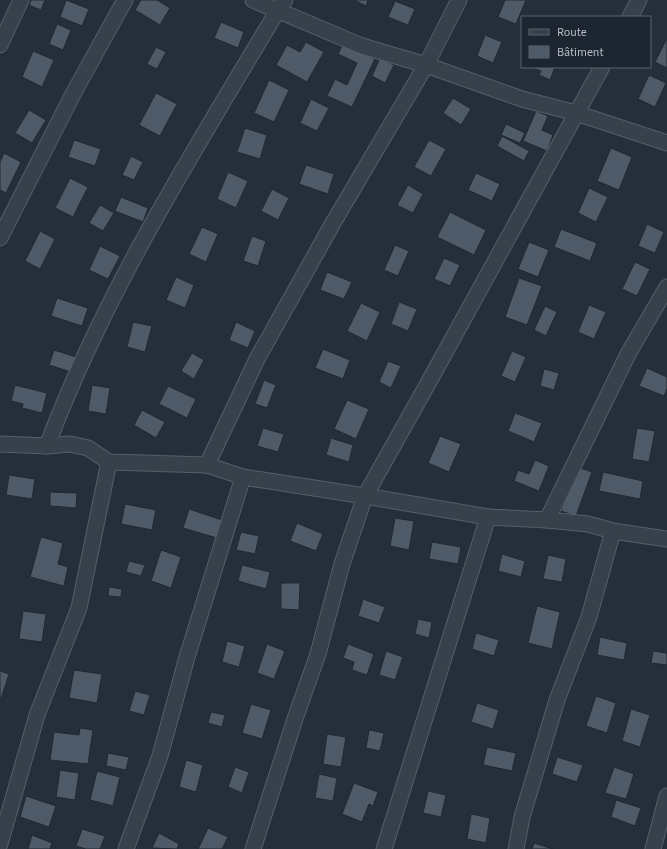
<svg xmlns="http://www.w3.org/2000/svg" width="667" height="849" font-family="'Source Sans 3',sans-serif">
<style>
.building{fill:#4e5a67;stroke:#1f2832}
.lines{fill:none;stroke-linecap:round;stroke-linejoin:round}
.minor-casing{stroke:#565f69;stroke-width:17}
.minor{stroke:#38414b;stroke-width:15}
</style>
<rect width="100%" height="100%" fill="#252f3b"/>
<!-- building -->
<g class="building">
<polygon points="31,0 45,0 41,10 29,5"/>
<polygon points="66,0 89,9 82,26 60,17"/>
<polygon points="141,0 157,0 170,8 160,25 135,10"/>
<polygon points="354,0 368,0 366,6"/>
<polygon points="505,0 526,0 516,24 498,17"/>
<polygon points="395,1 415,9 408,25 388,17"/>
<polygon points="221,22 244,32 238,48 214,38"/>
<polygon points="57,24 71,30 63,50 49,44"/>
<polygon points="485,35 502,42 493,63 477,56"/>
<polygon points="666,40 667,40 667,68 655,62"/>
<polygon points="306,42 324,52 307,82 276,65 287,45 300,52"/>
<polygon points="343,44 375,59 352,107 327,96 335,79 347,85 357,63 338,54"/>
<polygon points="156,47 166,52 157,69 147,64"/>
<polygon points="33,51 54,60 42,87 22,77"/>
<polygon points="380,58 394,65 385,83 372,76"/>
<polygon points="530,67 555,67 550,80 539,75 541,71"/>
<polygon points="649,75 666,83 655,107 638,99"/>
<polygon points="269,80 289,90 274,122 254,113"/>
<polygon points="156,93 177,104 160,136 139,125"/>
<polygon points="453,98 471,109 461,125 443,113"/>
<polygon points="311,99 329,108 317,131 300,123"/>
<polygon points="29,110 46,120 32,143 15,133"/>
<polygon points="536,111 548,116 542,130 553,135 547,151 523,141"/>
<polygon points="506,124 525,133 520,143 501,135"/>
<polygon points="245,128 267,135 260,159 237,152"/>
<polygon points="502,136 529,151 524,161 497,146"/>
<polygon points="74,140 101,149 95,166 68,157"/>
<polygon points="429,140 446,149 431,176 414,167"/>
<polygon points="611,148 632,157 619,190 597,181"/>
<polygon points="4,153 21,162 6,193 0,190 0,162"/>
<polygon points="131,156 143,162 134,180 122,175"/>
<polygon points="306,165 334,174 328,194 299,184"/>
<polygon points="228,172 248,181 236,208 217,199"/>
<polygon points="476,173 500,184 492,201 468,190"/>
<polygon points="70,178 88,187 73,217 55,208"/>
<polygon points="408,185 423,194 413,213 397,205"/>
<polygon points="589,188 608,197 596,222 578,213"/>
<polygon points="272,189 289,198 278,220 261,211"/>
<polygon points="121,197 148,208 143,222 115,211"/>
<polygon points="100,205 114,213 103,231 89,223"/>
<polygon points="450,212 486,230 474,255 437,237"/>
<polygon points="647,224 664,232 655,253 638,246"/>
<polygon points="202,227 218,234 206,262 189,254"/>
<polygon points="561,229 597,243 590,261 554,247"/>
<polygon points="40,231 55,239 40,269 25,261"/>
<polygon points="252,236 266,241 258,266 243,261"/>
<polygon points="529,242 549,250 538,277 518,269"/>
<polygon points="395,245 409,251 398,276 384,270"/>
<polygon points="100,246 120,256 108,279 89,270"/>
<polygon points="444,258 460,265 450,286 434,279"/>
<polygon points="635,262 650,269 637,296 622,289"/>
<polygon points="327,272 352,282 344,299 320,290"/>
<polygon points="176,277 194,285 185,308 166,300"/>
<polygon points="519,278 542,286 527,325 505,317"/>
<polygon points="57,298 88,308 82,326 51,316"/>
<polygon points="399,302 417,309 408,331 391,324"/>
<polygon points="361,303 380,312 367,341 347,331"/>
<polygon points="589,305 606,312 594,339 578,332"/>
<polygon points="545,306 557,312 546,336 534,330"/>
<polygon points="133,322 152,326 145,352 127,347"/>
<polygon points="236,322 255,331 248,348 229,340"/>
<polygon points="323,349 350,360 343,379 315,368"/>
<polygon points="54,350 76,357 71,372 49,365"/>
<polygon points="512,351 526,357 515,382 501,376"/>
<polygon points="192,353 204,360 194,379 181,371"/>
<polygon points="388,361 401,366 391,388 379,382"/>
<polygon points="647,368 667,377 667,389 664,396 639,386"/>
<polygon points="544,369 559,373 554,390 540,386"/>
<polygon points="264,380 276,385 267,408 255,404"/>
<polygon points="15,385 47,393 42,413 22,408 23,404 11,401"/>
<polygon points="92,385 110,388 106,414 88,411"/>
<polygon points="168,386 196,399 187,418 159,404"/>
<polygon points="347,400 369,409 356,439 334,429"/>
<polygon points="142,410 165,422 156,438 134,425"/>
<polygon points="515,413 542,423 534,442 508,431"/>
<polygon points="263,428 284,434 278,452 257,446"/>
<polygon points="637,428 655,431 649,462 632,459"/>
<polygon points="440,436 461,444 449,472 428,463"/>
<polygon points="331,438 353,445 349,462 326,455"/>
<polygon points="535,460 549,466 539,491 514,481 518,470 529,474"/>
<polygon points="577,467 592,472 576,516 561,511"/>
<polygon points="603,472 643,481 640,499 599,491"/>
<polygon points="9,475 35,479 32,499 6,495"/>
<polygon points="50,492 77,493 76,508 50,506"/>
<polygon points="125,504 156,510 152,530 121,524"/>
<polygon points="189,509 222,520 217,538 183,528"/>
<polygon points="395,518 414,521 409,550 390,546"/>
<polygon points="297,523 323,534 316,551 290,541"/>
<polygon points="241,532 259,536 255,554 236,550"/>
<polygon points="41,537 63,543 58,564 68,567 64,586 30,577"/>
<polygon points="432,542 461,547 458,564 429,559"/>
<polygon points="161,550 181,557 171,588 151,581"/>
<polygon points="502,554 525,561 521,577 498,571"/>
<polygon points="548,555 566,559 562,582 543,579"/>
<polygon points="129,561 145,565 141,576 126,572"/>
<polygon points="242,565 270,572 266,589 238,581"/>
<polygon points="281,583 300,583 299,610 281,609"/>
<polygon points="109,587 122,589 121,597 108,596"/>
<polygon points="363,599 385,607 379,623 358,616"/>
<polygon points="537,606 560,612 552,649 528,643"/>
<polygon points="23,611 46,614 42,642 19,639"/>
<polygon points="418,619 432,622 429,638 415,634"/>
<polygon points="476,633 499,640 494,656 472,649"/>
<polygon points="600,637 627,643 624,660 597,655"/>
<polygon points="227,641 245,646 239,667 222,662"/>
<polygon points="267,644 285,651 274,679 257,673"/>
<polygon points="348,644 374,654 367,675 352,670 354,662 343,658"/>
<polygon points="386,651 403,657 395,680 379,675"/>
<polygon points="653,651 667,653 667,665 651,663"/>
<polygon points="74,670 102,674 97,703 69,698"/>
<polygon points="0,671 9,674 1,699 0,698"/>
<polygon points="135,691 150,695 144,715 129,711"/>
<polygon points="596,696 616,703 607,733 586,726"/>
<polygon points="477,703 499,710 493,729 471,722"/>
<polygon points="251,704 271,710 262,739 242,733"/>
<polygon points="631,709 650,715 640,747 622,741"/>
<polygon points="211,712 225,715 222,727 208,723"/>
<polygon points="80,728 93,730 88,764 50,760 54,732 79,735"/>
<polygon points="369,730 384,733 380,751 366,748"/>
<polygon points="327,734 346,737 341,767 323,764"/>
<polygon points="487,747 516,753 512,771 483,765"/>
<polygon points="108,753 129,757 126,770 106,766"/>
<polygon points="557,757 583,765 577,782 552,774"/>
<polygon points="186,760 203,765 196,792 179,787"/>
<polygon points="235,767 249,772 242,793 228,787"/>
<polygon points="614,767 634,774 626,799 605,793"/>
<polygon points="60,770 79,773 75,800 56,797"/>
<polygon points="97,771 120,777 113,806 90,800"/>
<polygon points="319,774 337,778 333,801 315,798"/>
<polygon points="354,783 378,792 373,806 369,804 362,822 342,814"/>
<polygon points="428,791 446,795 441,817 423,813"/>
<polygon points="26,796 56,806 49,827 20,817"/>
<polygon points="616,800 641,808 635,826 611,817"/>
<polygon points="471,814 490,818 486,843 467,839"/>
<polygon points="208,828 228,837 222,849 198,849"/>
<polygon points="82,829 105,836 100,849 86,849 76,846"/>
<polygon points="159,833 179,844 177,849 152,848"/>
<polygon points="32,835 52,843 50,849 28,849"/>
<polygon points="534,843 553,849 532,849"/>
</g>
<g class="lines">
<!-- minor casing -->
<g class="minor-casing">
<g id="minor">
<polyline points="253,0 362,46 426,65 522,99 576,113 667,143"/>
<polyline points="630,17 639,0"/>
<polyline points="0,45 21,0"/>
<polyline points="0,238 73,94 125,0"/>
<polyline points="0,444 47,446 70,444 88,448 109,462 207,465 243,477 365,496 488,517 547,520 588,524 613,531 667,539"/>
<path d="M47 446C105 291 194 151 278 10L285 0"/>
<polyline points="207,465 257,359 333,223 426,65 459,0"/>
<polyline points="547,520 628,354 667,287"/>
<polyline points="0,844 37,715 79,608 109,462"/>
<polyline points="126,849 160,756 187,657 243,477"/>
<polyline points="253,849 296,716 318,654 342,564 365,496 431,378 602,67"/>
<polyline points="384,849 488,517"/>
<polyline points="516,849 522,817 557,700 589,617 613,531"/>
<polyline points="653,849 667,796"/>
</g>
</g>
<!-- minor -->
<use href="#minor" class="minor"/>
</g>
<!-- legend -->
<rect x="521" y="16" width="130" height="52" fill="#1d2630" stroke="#59626c"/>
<rect x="529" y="29" width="20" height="6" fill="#38414b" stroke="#59626c"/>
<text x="557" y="36" font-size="12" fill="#b4bcc7">Route</text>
<rect x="529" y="46" width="20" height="12" fill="#4e5a67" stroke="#59626c"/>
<text x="557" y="56" font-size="12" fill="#b4bcc7">Bâtiment</text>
</svg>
